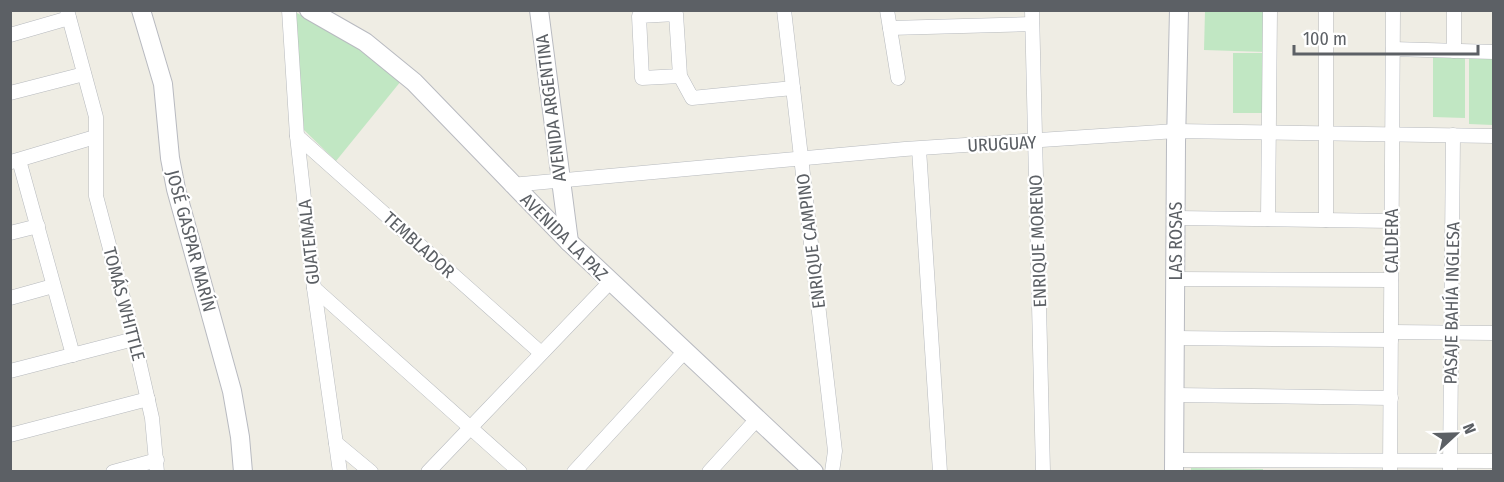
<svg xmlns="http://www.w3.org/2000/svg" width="1504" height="482" font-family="'Fira Sans Condensed',sans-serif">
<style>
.green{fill:#c1e7c3}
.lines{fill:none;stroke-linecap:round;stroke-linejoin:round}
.street-casing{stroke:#b7babe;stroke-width:15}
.secondary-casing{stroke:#b8bac0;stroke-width:20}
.street{stroke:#fff;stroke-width:14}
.secondary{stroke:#fff;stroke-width:18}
.labels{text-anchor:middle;stroke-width:4.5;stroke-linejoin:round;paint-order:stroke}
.street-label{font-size:18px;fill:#5c6065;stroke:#fff}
</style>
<rect width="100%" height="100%" fill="#efede4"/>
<!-- green -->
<g class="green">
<polygon points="293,11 366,48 401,81 336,161 304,130"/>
<polygon points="1205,11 1267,11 1266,52 1204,50"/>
<rect x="1233" y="53" width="30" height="60"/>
<polygon points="1469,56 1493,56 1493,125 1469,124"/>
<polygon points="1433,57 1465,58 1465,118 1433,117"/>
<polygon points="1191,468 1263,469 1263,471 1191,472"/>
</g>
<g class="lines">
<!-- street casing -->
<g class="street-casing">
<g id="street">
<polyline points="67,10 96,117 96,196 134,339 152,418 157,472"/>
<polyline points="289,10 297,136 314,288 340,472"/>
<polyline points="784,10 835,451 832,472"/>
<polyline points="887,10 898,78"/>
<polyline points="1032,10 1043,472"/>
<polyline points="1454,10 1454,51"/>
<polyline points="890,28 1032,24"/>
<polyline points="10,35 69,18"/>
<polyline points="1393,49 1494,52"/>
<polyline points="680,76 642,78 639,16 676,14 680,76 692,98 793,88"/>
<polyline points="10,93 84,74"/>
<polyline points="297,136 541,353"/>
<polyline points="919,149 940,472"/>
<polyline points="19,160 73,355"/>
<polyline points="11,162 95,137"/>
<polyline points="511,185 905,149 1176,131 1494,136"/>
<polyline points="1176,218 1392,221"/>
<polyline points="1268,219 1270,10"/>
<polyline points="1326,220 1326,10"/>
<polyline points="10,233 38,226"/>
<polyline points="1175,279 1391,280"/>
<polyline points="314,288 520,472"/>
<polyline points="10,298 53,286"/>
<polyline points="1391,332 1494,333"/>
<polyline points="1175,338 1391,340"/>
<polyline points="10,371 134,339"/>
<polyline points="1175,395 1391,398"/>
<polyline points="10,435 148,399"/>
<polyline points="336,443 371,472"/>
<polyline points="1175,460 1494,461"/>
<polyline points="113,472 157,460"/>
<polyline points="428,472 610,282"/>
<polyline points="574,472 685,351"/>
<polyline points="709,472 757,419"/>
<polyline points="1390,472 1393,10"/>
<polyline points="1450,472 1453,135"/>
</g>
</g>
<!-- secondary casing -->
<g class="secondary-casing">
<g id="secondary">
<polyline points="141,10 163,84 170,158 176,189 232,391 240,437 243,472"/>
<polyline points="309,10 365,42 414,82 569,242 814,472"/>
<polyline points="539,10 569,242"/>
<polyline points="1174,472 1176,143 1179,10"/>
</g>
</g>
<!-- street -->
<use href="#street" class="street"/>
<!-- secondary -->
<use href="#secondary" class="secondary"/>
</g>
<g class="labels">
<!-- street labels -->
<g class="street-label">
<text transform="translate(551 108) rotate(-97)" y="6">AVENIDA ARGENTINA</text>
<text transform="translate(1002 144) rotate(-3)" y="6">URUGUAY</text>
<text transform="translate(564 237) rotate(45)" y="6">AVENIDA LA PAZ</text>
<text transform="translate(191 241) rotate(75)" y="6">JOSÉ GASPAR MARÍN</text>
<text transform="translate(811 241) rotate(-97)" y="6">ENRIQUE CAMPINO</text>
<text transform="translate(1038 241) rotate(-92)" y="6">ENRIQUE MORENO</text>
<text transform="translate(1176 241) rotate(-90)" y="6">LAS ROSAS</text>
<text transform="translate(1392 241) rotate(-90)" y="6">CALDERA</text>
<text transform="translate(309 242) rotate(-96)" y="6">GUATEMALA</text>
<text transform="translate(419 245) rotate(42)" y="6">TEMBLADOR</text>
<text transform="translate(1452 303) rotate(-89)" y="6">PASAJE BAHÍA INGLESA</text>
<text transform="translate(124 304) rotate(75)" y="6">TOMÁS WHITTLE</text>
</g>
</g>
<!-- border -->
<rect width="1504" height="482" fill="none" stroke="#5c6065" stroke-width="24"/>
<!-- north arrow -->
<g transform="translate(1456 434) rotate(68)" stroke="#ffffff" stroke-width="4.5" paint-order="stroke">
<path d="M0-4.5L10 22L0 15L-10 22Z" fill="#5c6065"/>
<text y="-9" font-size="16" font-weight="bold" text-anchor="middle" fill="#5c6065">N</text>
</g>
<!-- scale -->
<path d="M1294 45v9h184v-9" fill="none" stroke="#5c6065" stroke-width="3"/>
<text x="1303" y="45" font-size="18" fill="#5c6065" stroke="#ffffff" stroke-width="4.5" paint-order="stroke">100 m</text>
</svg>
